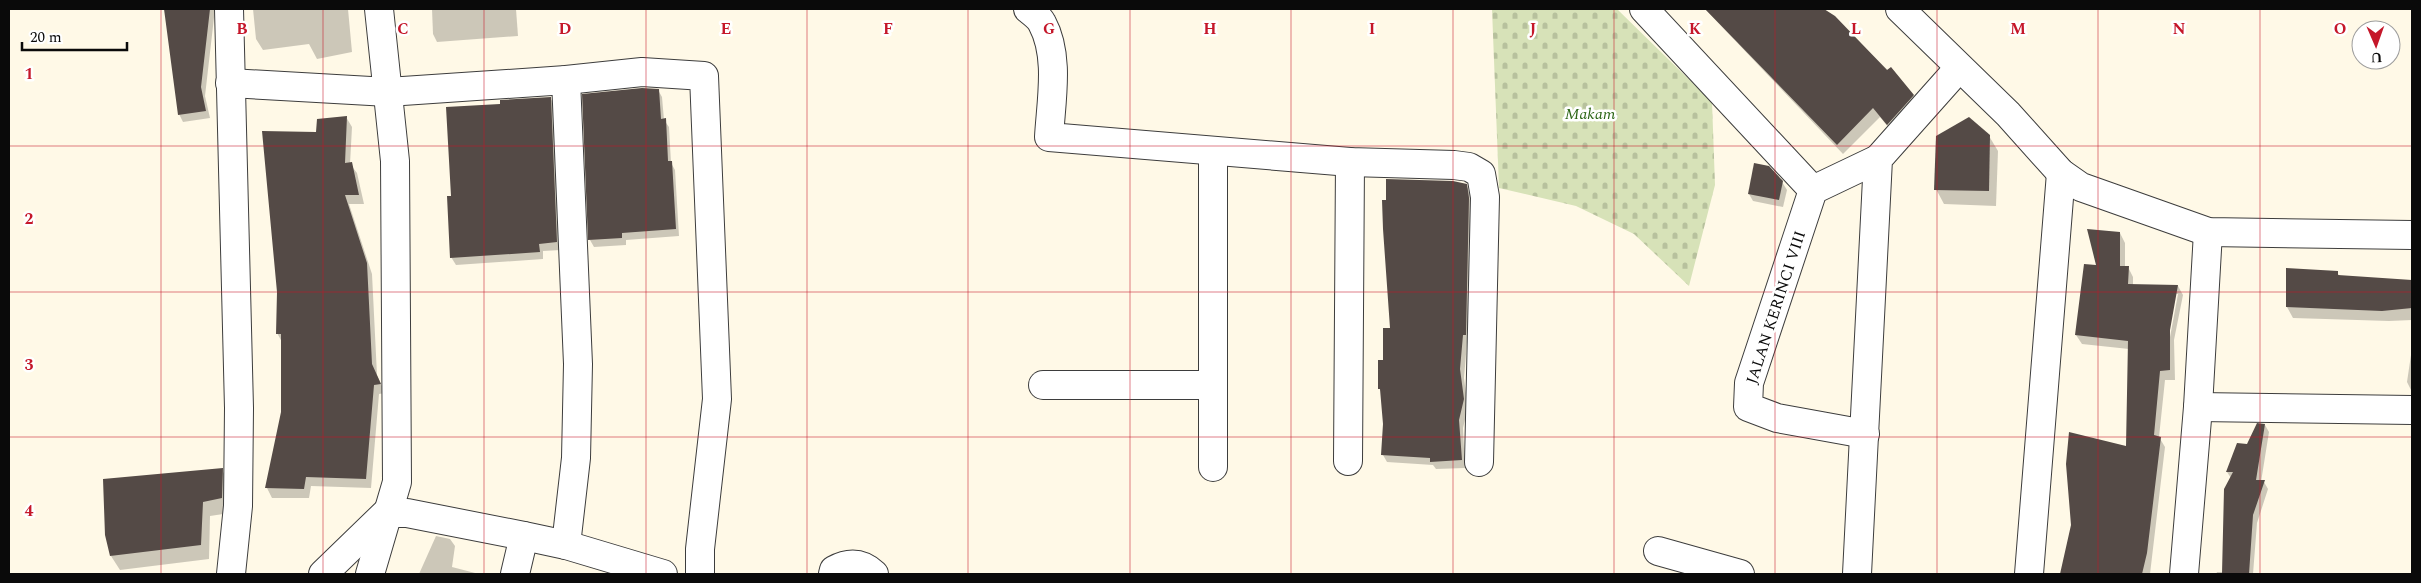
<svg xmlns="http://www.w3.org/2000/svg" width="2421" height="583" font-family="Spectral,serif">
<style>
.cemetery{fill:url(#cemetery-stones)}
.shadow{fill:#0003;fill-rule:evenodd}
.building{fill:#544a46}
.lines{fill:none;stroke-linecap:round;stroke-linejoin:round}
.minor-casing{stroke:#3d3d3d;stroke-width:30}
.minor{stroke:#fff;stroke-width:28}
.grid{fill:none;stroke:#c5172a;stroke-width:1;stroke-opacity:0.55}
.labels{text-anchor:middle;stroke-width:5;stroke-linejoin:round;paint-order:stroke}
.park-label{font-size:16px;font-style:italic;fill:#2c6616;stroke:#fff}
.street-label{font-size:16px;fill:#0a0a0a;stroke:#fff}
.grid-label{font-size:16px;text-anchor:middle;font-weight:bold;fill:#c5172a;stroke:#fff;stroke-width:5;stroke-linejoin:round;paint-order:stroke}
</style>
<defs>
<pattern id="cemetery-stones" width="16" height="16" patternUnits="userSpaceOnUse" patternTransform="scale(1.25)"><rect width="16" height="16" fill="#d7e2b8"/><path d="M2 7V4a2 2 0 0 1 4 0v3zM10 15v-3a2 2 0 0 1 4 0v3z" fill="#b7c19d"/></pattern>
</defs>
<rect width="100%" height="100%" fill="#fff9e7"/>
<!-- cemetery -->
<polygon class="cemetery" points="1492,9 1617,9 1712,102 1715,185 1689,286 1634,234 1576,206 1499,188"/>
<!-- shadow -->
<g class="shadow">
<polygon points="165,9 215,9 205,96 210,118 183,122 179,114"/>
<polygon points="253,9 348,9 352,52 317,59 309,44 263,50 256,39"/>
<polygon points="432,9 516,9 518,36 437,42 433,34"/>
<polygon points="1705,9 1821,9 1834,17 1913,95 1919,105 1894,134 1880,117 1843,154"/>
<polygon points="658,90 662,97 664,120 669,127 671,163 675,170 679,236 626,240 626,245 594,247 590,240"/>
<polygon points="550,98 555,105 561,250 543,251 543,259 456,265 451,257 452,197 502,105"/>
<polygon points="346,117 352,127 350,164 357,173 364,204 349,204 372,274 377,375 385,393 379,394 371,488 311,486 309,498 272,498 267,488 282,412 282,342 277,333 317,133"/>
<polygon points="1989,136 1998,151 1996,206 1944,204 1936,189"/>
<polygon points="1782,182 1787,190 1783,207 1753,201 1749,194"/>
<polygon points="1466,185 1470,193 1473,207 1470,342 1467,342 1464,378 1468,407 1463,428 1465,468 1436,469 1433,465 1387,462 1383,455 1384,424 1382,393 1379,388 1392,329"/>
<path d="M2120 233 2125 243V267H2128L2133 277V286H2178L2183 295 2174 340 2175 380H2165L2159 437 2165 447 2150 574H2061L2072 525 2128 447 2129 349 2082 344 2076 335 2097 266ZM2175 294H2178L2170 337 2167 336Z"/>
<polygon points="2337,273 2340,276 2412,284 2412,320 2389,321 2293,318 2287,307"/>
<polygon points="2412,348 2412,392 2407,382"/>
<polygon points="2265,425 2269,432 2261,482 2264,482 2268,489 2257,523 2253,574 2216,574 2217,572 2223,572 2231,478 2227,472"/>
<polygon points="222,470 230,484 230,513 210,516 209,559 120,570 111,556"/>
<polygon points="436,536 450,539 455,546 452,567 479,574 419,574"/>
</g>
<!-- building -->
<g class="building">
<polygon points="164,9 210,9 201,87 206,111 178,115"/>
<polygon points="1705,9 1824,9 1835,16 1887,70 1891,67 1914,95 1887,125 1873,108 1837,145"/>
<polygon points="642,88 659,89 661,119 666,118 668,161 672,161 676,229 622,233 622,238 588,240 582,94"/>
<polygon points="551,97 557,242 539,244 540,252 450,258 447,196 451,196 446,107 500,104 500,100"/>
<polygon points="347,116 345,163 352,162 359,195 345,195 367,263 372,364 381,384 374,385 366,479 306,477 304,489 265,488 281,412 281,334 276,334 277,292 262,131 316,132 317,119"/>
<polygon points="1969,117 1990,135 1989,191 1934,190 1936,136"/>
<polygon points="1754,163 1769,166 1783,181 1779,200 1748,194"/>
<polygon points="1386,179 1453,181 1467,184 1469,198 1466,335 1463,335 1460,369 1464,399 1459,420 1462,460 1430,462 1430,458 1381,455 1383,424 1380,389 1378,389 1378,360 1383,360 1383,328 1390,328 1383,229 1382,200 1386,200"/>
<polygon points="2087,229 2120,232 2120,266 2129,266 2128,284 2178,285 2170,330 2170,370 2160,371 2154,435 2161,437 2147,553 2142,574 2060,574 2071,525 2066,464 2069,432 2126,446 2128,341 2075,335 2084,264 2096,265"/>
<polygon points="2286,268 2338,271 2338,275 2412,280 2412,308 2382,311 2286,307"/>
<polygon points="2257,423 2265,424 2256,480 2265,480 2253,515 2249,574 2222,574 2224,489 2233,472 2226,472 2237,443 2247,444"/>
<polygon points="223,468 222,498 203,502 201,545 110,556 105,535 103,479"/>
</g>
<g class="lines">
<!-- minor casing -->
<g class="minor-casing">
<g id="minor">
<polyline points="229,9 239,408 238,506 231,574"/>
<path d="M1028 9C1033 13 1039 17 1042 23 1060 56 1051 101 1049 137L1350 162 1454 165 1469 167 1481 174 1485 197 1479 462"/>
<polyline points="1644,9 1813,190"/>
<polyline points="1900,9 2008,114 2061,173 2081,187 2208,232 2412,235"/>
<polyline points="230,83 388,92 566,80 642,72 704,76 717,399 700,549 700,574"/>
<polyline points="1043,385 1213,385"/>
<polyline points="2198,407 2412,410"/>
<polyline points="1865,434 1777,418 1748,407 1749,383 1813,190 1878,159"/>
<polyline points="1348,461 1350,162"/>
<polyline points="1213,467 1213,152"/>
<polyline points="566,545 576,458 578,364 566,80"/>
<polyline points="1658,551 1740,574"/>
<polyline points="323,574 386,513 407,513 524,536 566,545 663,574"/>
<polyline points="370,574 397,482 395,161 379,9"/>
<polyline points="515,574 524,536"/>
<path d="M833 574 834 570C849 562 861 562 874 574"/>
<polyline points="1857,574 1878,159 1959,68"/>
<polyline points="2029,574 2061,173"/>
<polyline points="2184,574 2198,407 2208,232"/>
</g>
</g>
<!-- minor -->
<use href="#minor" class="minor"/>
</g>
<!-- grid -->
<path class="grid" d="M161 9V574M323 9V574M484 9V574M646 9V574M807 9V574M968 9V574M1130 9V574M1291 9V574M1453 9V574M1614 9V574M1775 9V574M1937 9V574M2098 9V574M2260 9V574M9 146H2412M9 292H2412M9 437H2412"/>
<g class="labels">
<!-- park labels -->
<g class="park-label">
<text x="1590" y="119">Makam</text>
</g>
<!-- street labels -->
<g class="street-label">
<text transform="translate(1775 307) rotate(-72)" y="6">JALAN KERINCI VIII</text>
</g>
</g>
<g class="grid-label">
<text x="242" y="34">B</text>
<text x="403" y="34">C</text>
<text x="565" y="34">D</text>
<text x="726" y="34">E</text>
<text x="888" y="34">F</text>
<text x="1049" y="34">G</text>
<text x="1210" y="34">H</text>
<text x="1372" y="34">I</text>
<text x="1533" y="34">J</text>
<text x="1695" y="34">K</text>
<text x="1856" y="34">L</text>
<text x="2018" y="34">M</text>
<text x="2179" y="34">N</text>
<text x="2340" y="34">O</text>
<text x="29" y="79">1</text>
<text x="29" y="224">2</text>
<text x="29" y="370">3</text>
<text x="29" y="516">4</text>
</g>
<!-- border -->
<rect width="2421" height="583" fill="none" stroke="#0a0a0a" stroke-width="20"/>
<!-- north arrow -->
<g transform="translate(2376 45) rotate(178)"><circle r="24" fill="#ffffff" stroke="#9d9d9d"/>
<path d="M0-4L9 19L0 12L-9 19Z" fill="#c5172a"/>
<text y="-8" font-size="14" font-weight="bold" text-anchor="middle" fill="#0a0a0a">U</text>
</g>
<!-- scale -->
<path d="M22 42v8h105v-8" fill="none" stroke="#0a0a0a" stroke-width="2.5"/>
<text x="30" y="42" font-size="15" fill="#0a0a0a" stroke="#ffffff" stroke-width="4" paint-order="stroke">20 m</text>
</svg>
